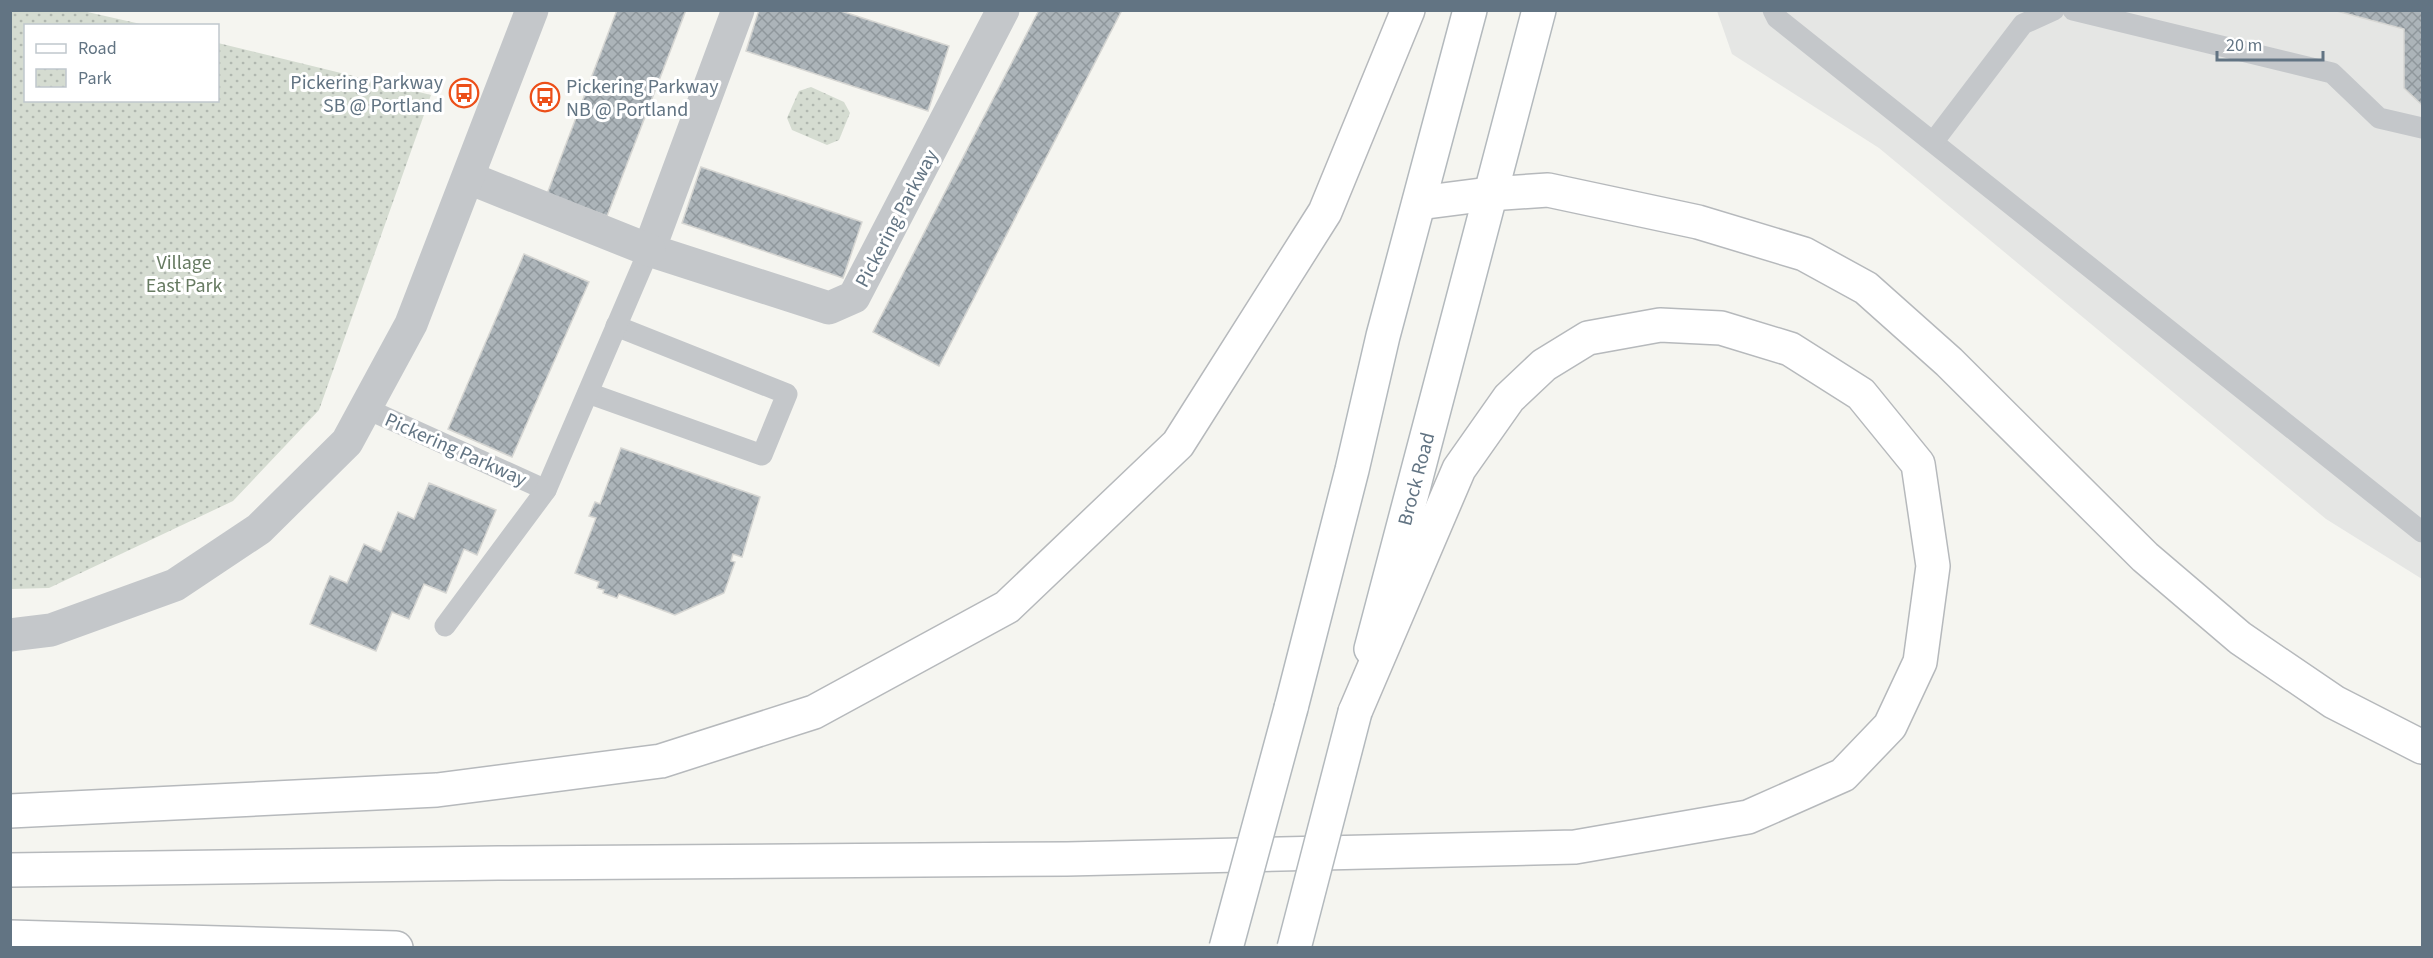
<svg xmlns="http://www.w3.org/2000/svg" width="2433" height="958" font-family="'Source Sans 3',sans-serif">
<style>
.built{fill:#e5e6e4}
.park{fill:url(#park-dots)}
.building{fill:url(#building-cross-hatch);stroke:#d6d6d3;stroke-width:1.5}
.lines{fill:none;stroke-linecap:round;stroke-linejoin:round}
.secondary-casing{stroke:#b3b9bd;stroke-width:36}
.motorway-casing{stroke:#b6b9bc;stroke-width:36}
.service{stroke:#c4c7ca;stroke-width:21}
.minor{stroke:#c4c7ca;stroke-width:33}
.tertiary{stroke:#c4c7ca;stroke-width:33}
.secondary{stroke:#fff;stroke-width:33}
.motorway{stroke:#fff;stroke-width:33}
.secondary-bridge-casing{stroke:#b3b9bd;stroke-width:36;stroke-linecap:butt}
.secondary-bridge{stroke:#fff;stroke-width:33}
.labels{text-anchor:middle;stroke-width:6;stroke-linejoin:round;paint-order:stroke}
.poi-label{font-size:20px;fill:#627483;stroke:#fff;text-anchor:end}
.street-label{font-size:20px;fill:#627483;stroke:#fff}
.park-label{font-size:20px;fill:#667a61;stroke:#fff}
</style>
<defs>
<pattern id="park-dots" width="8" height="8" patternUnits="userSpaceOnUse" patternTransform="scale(1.5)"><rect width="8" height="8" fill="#d5dcd1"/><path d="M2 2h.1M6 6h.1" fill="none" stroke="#b0b7af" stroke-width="1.8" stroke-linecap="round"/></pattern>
<pattern id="building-cross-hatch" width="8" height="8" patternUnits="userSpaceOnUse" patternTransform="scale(1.5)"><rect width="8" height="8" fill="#acb4b9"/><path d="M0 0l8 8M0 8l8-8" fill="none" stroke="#8f979c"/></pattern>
</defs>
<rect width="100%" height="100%" fill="#f5f5f0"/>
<!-- built -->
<polygon class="built" points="1717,11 2422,11 2422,579 2326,519 1879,148 1732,54"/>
<!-- park -->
<g class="park">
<polygon points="10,11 83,11 145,25 26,26 26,100 218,100 218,43 431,95 319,410 233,501 49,588 11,589"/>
<polygon points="811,87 844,102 850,113 839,140 827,145 792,130 787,118 799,91"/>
</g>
<!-- building -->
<g class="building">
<polygon points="617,10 686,10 607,216 547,194"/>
<polygon points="759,10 838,10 949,46 928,111 746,51"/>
<polygon points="1039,10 1122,10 939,366 873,332"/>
<polygon points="2333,10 2422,10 2422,105 2404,88 2404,29"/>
<polygon points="701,167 862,222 843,278 682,223"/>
<polygon points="524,254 589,282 512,457 448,429"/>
<polygon points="621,448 760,497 742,557 733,554 731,561 735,562 724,593 675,615 619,594 617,598 603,593 604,590 597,588 599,582 575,573 596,518 589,516 595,502 600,504"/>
<polygon points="429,483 496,510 477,555 464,549 446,593 424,584 409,619 392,612 376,651 310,624 330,576 347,583 364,544 381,552 398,512 414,519"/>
</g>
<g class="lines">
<!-- secondary casing -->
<g class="secondary-casing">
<g id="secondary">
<path id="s1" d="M1371 649 1539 10"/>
<polyline points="1291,708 1352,470 1383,336 1470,10"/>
</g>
</g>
<!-- motorway casing -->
<g class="motorway-casing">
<g id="motorway">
<polyline points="1419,203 1489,194 1548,190 1698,222 1804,254 1866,288 1949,362 2145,557 2240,638 2334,702 2422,747"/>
<polyline points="10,811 437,790 661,761 814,712 1007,607 1178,444 1325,212 1408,10"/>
<polyline points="10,870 498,863 1067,859 1575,847 1748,817 1843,775 1890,726 1920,662 1933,566 1918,464 1861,394 1790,349 1721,328 1660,325 1588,338 1544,365 1509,398 1459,469 1355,712"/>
<polyline points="10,937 396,948"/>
</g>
</g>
<!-- service -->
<g class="service">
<polyline points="1773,10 1777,18 2422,532"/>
<polyline points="2073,10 2332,73 2379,118 2422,128"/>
<polyline points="1934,141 2023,24 2054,10"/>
<polyline points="588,393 762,455 787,394 616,326"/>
<polyline points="365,408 546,490"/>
<polyline points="445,626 546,490 649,250"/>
</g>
<!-- minor -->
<g class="minor">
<polyline points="738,10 649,250 829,308 854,297 1003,10"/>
<polyline points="469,178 649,250"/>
</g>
<!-- tertiary -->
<polyline class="tertiary" points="10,635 51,630 175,585 259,529 347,442 411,324 532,10"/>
<!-- secondary -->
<use href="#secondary" class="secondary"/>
<!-- motorway -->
<use href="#motorway" class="motorway"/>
<!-- secondary-bridge casing -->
<g class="secondary-bridge-casing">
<g id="secondary-bridge">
<polyline points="1226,948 1291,708"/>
<polyline points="1294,948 1355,712"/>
</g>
</g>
<!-- secondary-bridge -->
<use href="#secondary-bridge" class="secondary-bridge"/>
</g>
<!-- icons -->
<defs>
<g id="bus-ring" transform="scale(1.5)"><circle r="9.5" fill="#fff" stroke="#ec4f19" stroke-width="1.5"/><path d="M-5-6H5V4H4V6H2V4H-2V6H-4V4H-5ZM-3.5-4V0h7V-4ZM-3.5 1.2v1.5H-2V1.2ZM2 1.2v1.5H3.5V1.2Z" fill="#ec4f19"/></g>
</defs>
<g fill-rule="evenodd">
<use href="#bus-ring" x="464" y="93"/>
<use href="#bus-ring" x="545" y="97"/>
</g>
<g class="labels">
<!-- poi labels -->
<g class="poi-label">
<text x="443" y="89">Pickering Parkway<tspan x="443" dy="23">SB @ Portland</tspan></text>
<text x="566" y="93" text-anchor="start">Pickering Parkway<tspan x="566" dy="23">NB @ Portland</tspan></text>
</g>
<!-- street labels -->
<g class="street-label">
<text transform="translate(896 218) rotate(-62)" y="7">Pickering Parkway</text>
<text transform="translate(456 449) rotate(24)" y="7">Pickering Parkway</text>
<text dy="7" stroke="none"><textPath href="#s1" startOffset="176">Brock Road</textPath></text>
</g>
<!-- park labels -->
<g class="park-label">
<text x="184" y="269">Village<tspan x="184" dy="23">East Park</tspan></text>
</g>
</g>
<!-- border -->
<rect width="2433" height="958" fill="none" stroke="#627483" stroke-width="24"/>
<!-- legend -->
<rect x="24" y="24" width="195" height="78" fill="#ffffff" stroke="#c0c7cd" stroke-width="1.5"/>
<rect x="36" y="44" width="30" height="9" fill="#ffffff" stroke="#c0c7cd" stroke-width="1.5"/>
<text x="78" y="54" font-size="18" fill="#627483">Road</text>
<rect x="36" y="69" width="30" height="18" fill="url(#park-dots)" stroke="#c0c7cd" stroke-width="1.5"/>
<text x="78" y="84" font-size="18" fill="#627483">Park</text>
<!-- scale -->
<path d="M2217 51v9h106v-9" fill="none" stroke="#627483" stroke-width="3"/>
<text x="2226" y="51" font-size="18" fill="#627483" stroke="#ffffff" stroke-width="4.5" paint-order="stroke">20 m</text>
</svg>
